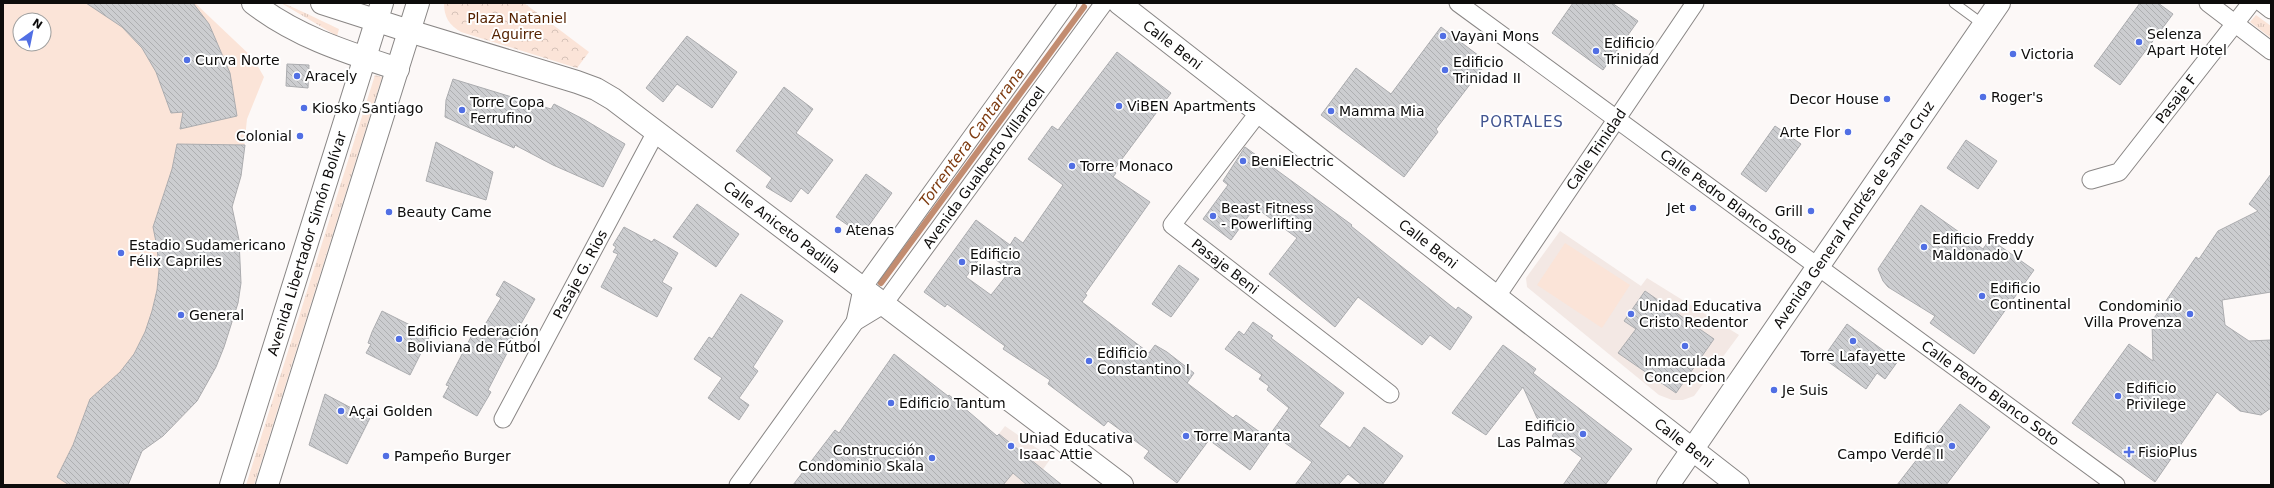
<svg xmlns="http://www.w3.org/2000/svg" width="2274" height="488" font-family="'DejaVu Sans',sans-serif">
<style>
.built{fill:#f3e8e4}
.grass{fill:url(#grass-tufts)}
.forest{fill:url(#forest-crowns)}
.pitch{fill:#fbe4d8;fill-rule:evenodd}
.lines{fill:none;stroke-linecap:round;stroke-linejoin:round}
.stream{stroke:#c28c70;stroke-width:6}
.building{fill:url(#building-back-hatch);stroke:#abacaf;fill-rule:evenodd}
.lane-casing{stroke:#898685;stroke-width:11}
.street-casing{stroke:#898685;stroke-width:19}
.secondary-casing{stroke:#898685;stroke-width:24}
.primary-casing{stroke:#898685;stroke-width:24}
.lane{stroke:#fff;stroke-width:9}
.street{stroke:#fff;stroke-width:17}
.secondary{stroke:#fff;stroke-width:22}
.primary{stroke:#fff;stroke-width:22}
.poi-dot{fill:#516fe4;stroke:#fff;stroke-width:1.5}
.labels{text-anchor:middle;stroke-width:4;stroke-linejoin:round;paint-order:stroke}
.park-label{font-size:14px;fill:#552302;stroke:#fff}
.poi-label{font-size:14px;fill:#0d0c0b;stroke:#fff;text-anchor:start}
.street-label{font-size:14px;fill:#0d0c0b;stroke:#fff}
.neighbourhood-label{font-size:15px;letter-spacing:1px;fill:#415490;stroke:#fff}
.water-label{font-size:15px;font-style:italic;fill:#7e3b10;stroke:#fff}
</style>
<defs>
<pattern id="grass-tufts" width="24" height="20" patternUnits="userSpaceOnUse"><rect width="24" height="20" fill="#fbe4d8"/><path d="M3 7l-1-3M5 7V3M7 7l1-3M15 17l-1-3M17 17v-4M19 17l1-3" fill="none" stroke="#d6c2b8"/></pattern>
<pattern id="forest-crowns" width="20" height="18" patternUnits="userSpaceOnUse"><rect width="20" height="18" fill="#fbe4d8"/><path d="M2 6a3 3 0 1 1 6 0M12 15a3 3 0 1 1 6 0" fill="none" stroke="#d6c2b8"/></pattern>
<pattern id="building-back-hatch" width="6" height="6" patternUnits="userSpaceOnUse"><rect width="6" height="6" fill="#cccdd0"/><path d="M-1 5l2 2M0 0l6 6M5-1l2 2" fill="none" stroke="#aeafb1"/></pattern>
</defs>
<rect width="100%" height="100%" fill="#fcf8f7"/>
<!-- built -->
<g class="built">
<polygon points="1560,231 1641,286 1647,278 1739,335 1694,396 1683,400 1672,400 1659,395 1527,287 1526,278"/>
<polygon points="1005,426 1051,458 1032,485 959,485"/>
</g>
<!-- grass -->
<g class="grass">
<path d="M281 3C286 3 330 25 339 29L337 36Z"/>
<polygon points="2256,15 2271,26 2271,38 2250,22"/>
<polygon points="375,75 382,77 254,485 246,485"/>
</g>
<!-- forest -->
<path class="forest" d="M444 3H524L589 52 577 68 461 32C449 25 444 17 444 3Z"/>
<!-- pitch -->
<g class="pitch">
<path d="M3 3H195L253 58 264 77 247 119 241 176 232 207 239 240 241 283 238 303 224 347 216 367 197 401 163 436 142 451 128 485H3ZM20 20H44V44H20Z"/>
<polygon points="1565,243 1630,285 1602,328 1537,285"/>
</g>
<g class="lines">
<!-- stream -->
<polyline class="stream" points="881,283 1084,7"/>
</g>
<!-- building -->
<g class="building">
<polygon points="86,3 193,3 209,24 230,73 237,116 180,129 183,112 171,113 156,72 142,48 122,27"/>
<polygon points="1573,3 1612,3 1638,21 1603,70 1552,33"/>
<polygon points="2140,3 2158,3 2173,14 2120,85 2094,66"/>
<polygon points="1441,27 1487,62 1436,129 1438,132 1404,177 1321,115 1356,68 1391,94"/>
<polygon points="687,36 737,72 712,108 677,84 663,102 646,88"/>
<path d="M1117 52 1171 93 1113 171 1116 173 1113 177 1150 202 1085 294 1087 295 1082 302 1149 353 1155 345 1167 352 1194 373 1187 383 1233 418 1236 415 1271 440 1250 470 1209 440 1177 483 1144 458 1149 451 1108 421 1104 426 1048 384 1050 380 1003 349 1005 346 947 304 945 307 924 292 976 220 1010 245 1015 237 1023 243 1063 185 1028 159 1052 126 1058 130ZM985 251 1010 271 991 295 966 277Z"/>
<polygon points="287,64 309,65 308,88 286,86"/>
<polygon points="453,79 551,109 554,104 585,120 625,144 603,187 553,165 515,145 514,148 445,117 446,100"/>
<polygon points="784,87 813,109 796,133 833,160 808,194 801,188 791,202 766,187 772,178 736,151"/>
<polygon points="1775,126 1801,144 1766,192 1741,174"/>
<polygon points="1966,140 1997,161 1978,189 1947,168"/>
<polygon points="436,142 493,172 486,200 426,181"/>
<polygon points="177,144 245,145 241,176 232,207 239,240 241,283 238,303 224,347 216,367 197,401 163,436 142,451 128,485 69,485 57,477 73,445 90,399 120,372 134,354 145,332 152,311 157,290 159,270 157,247 153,227 172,169"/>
<polygon points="1245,147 1352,225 1351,226 1456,310 1458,307 1472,317 1450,350 1430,335 1422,345 1358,297 1335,327 1269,274 1297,238 1255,207 1231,240 1203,219 1228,185 1223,181"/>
<polygon points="866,174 892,193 862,235 836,217"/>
<polygon points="2271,174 2271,292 2222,300 2225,325 2249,341 2271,340 2271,408 2261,415 2240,411 2217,392 2155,482 2072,423 2129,344 2153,361 2152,321 2196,257 2199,259 2218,231 2258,211 2249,204"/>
<polygon points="697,204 739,234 716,267 673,237"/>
<polygon points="1921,205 1983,249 1990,239 2034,270 1974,354 1930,323 1935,316 1888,287 1883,281 1878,269"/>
<polygon points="624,227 652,242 654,239 678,253 662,282 672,288 657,317 601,287 618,254 613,252 616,247 613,245"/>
<polygon points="1179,265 1199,279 1171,317 1152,304"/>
<polygon points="504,281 535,299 505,352 507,353 488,390 491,392 477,416 443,397 449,386 446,385 472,335 477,338 501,298 496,295"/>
<polygon points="1645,291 1714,339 1676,393 1618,353 1636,329 1624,321"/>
<polygon points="741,294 783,321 753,367 758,371 739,398 749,405 739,420 708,398 722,378 694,359 709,337 712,339"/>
<polygon points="382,311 430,335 410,375 366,353 371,344 368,343 372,332"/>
<polygon points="1253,322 1273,336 1271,338 1344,393 1319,426 1350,448 1364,427 1403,456 1382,485 1362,485 1348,474 1338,485 1295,485 1312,462 1271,433 1289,408 1267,390 1269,386 1259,379 1262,375 1225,349 1239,331 1244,335"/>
<polygon points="1847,324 1898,361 1885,379 1877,373 1866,389 1823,358"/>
<polygon points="1503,345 1536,369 1533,373 1632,449 1605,485 1563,485 1582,458 1552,436 1555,432 1537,418 1523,387 1486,435 1452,413"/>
<polygon points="894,354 948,396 949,395 997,436 999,434 1062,485 1027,485 1013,473 1003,485 793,485 835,430 839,433"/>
<polygon points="325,394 370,418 347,464 309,445"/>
<polygon points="1960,404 1990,427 1946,485 1897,485"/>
</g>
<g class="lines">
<!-- lane casing -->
<g class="lane-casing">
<polyline id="lane" points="1954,3 1984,25"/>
</g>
<!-- street casing -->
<g class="street-casing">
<g id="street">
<path id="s1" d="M1458 3 2116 485"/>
<polyline points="2208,3 2271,51"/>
<polyline points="2262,3 2271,10"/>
<path id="s2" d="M1259 112 1172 225 1390 394"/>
<path id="s3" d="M2091 180 2119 172 2251 3"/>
<path id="s4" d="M1497 296 1695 3"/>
<polyline points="855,322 862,289 1068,3"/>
<path id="s5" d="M503 419 657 130"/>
<path id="s6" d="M738 485 855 322 883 305 1104 3"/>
</g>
</g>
<!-- secondary casing -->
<g class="secondary-casing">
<g id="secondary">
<path d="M253 3C297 37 346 52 398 69"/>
<path id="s7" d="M322 3 409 31 577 82 596 89 613 99 1122 485"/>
<path id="s8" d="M1119 3 1738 485"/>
<path id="s9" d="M1668 485 1999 3"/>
</g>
</g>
<!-- primary casing -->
<g class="primary-casing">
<g id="primary">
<path id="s10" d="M231 485 382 3"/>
<polyline points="267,485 418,3"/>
</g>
</g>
<!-- lane -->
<use href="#lane" class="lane"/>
<!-- street -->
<use href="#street" class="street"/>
<!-- secondary -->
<use href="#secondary" class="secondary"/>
<!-- primary -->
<use href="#primary" class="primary"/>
</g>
<!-- markers -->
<g class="poi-dot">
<circle cx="1443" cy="36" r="4"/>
<circle cx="2139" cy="42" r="4"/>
<circle cx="1596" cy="51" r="4"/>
<circle cx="2013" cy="54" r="4"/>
<circle cx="187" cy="60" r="4"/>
<circle cx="1445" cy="70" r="4"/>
<circle cx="297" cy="76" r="4"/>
<circle cx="1983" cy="97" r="4"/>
<circle cx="1887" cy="99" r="4"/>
<circle cx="1119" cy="106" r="4"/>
<circle cx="304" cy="108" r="4"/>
<circle cx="462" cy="110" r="4"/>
<circle cx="1331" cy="111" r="4"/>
<circle cx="1848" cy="132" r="4"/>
<circle cx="300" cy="136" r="4"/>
<circle cx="1243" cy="161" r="4"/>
<circle cx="1072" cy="166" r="4"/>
<circle cx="1693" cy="208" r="4"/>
<circle cx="1811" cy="211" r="4"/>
<circle cx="389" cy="212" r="4"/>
<circle cx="1213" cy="216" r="4"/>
<circle cx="838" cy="230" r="4"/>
<circle cx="1924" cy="247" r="4"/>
<circle cx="121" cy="253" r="4"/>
<circle cx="962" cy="262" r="4"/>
<circle cx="1982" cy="296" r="4"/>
<circle cx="1631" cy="314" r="4"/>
<circle cx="2190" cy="314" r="4"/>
<circle cx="181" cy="315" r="4"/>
<circle cx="399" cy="339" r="4"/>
<circle cx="1853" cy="341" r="4"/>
<circle cx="1685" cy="346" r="4"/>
<circle cx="1089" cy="361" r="4"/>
<circle cx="1774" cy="390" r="4"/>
<circle cx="2118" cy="396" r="4"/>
<circle cx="891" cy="403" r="4"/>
<circle cx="341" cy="411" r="4"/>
<circle cx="1583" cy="434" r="4"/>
<circle cx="1186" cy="436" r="4"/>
<circle cx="1011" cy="446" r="4"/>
<circle cx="1952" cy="446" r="4"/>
<path d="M2127 446h4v4h4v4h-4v4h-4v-4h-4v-4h4z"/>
<circle cx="386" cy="456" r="4"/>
<circle cx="932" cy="458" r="4"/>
</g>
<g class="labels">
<!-- park labels -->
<g class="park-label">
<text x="517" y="23">Plaza Nataniel<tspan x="517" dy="16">Aguirre</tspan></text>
</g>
<!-- poi labels -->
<g class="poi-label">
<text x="2147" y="39">Selenza<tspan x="2147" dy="16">Apart Hotel</tspan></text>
<text x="1451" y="41">Vayani Mons</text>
<text x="1604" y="48">Edificio<tspan x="1604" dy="16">Trinidad</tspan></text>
<text x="2021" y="59">Victoria</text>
<text x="195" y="65">Curva Norte</text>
<text x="1453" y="67">Edificio<tspan x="1453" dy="16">Trinidad II</tspan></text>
<text x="305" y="81">Aracely</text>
<text x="1991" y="102">Roger's</text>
<text x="1879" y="104" text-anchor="end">Decor House</text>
<text x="470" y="107">Torre Copa<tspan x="470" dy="16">Ferrufino</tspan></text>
<text x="1127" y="111">ViBEN Apartments</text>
<text x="312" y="113">Kiosko Santiago</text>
<text x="1339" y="116">Mamma Mia</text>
<text x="1840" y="137" text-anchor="end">Arte Flor</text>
<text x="292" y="141" text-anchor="end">Colonial</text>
<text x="1251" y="166">BeniElectric</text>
<text x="1080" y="171">Torre Monaco</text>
<text x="1221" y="213">Beast Fitness<tspan x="1221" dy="16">- Powerlifting</tspan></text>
<text x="1685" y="213" text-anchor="end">Jet</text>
<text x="1803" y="216" text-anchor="end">Grill</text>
<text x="397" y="217">Beauty Came</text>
<text x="846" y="235">Atenas</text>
<text x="1932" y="244">Edificio Freddy<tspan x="1932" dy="16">Maldonado V</tspan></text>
<text x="129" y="250">Estadio Sudamericano<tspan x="129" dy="16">Félix Capriles</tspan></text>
<text x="970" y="259">Edificio<tspan x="970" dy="16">Pilastra</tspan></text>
<text x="1990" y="293">Edificio<tspan x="1990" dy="16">Continental</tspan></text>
<text x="1639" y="311">Unidad Educativa<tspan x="1639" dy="16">Cristo Redentor</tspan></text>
<text x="2182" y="311" text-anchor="end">Condominio<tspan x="2182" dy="16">Villa Provenza</tspan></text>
<text x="189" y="320">General</text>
<text x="407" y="336">Edificio Federación<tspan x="407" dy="16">Boliviana de Fútbol</tspan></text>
<text x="1097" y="358">Edificio<tspan x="1097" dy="16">Constantino I</tspan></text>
<text x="1853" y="361" text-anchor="middle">Torre Lafayette</text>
<text x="1685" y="366" text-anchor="middle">Inmaculada<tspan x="1685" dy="16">Concepcion</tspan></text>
<text x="2126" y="393">Edificio<tspan x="2126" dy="16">Privilege</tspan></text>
<text x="1782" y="395">Je Suis</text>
<text x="899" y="408">Edificio Tantum</text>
<text x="349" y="416">Açai Golden</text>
<text x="1575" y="431" text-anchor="end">Edificio<tspan x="1575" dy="16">Las Palmas</tspan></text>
<text x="1194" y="441">Torre Maranta</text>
<text x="1019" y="443">Uniad Educativa<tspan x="1019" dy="16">Isaac Attie</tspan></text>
<text x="1944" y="443" text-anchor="end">Edificio<tspan x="1944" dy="16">Campo Verde II</tspan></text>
<text x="924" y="455" text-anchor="end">Construcción<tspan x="924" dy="16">Condominio Skala</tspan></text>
<text x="2138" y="457">FisioPlus</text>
<text x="394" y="461">Pampeño Burger</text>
</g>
<!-- street labels -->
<g class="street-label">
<text dy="5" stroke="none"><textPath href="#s8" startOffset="68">Calle Beni</textPath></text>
<text dy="5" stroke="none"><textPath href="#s3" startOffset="122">Pasaje F</textPath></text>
<text dy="5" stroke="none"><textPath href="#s4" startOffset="177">Calle Trinidad</textPath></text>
<text dy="5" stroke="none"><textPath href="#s6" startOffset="404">Avenida Gualberto Villarroel</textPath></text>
<text dy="5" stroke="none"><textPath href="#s1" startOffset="336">Calle Pedro Blanco Soto</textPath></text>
<text dy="5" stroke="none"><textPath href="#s9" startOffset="328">Avenida General Andrés de Santa Cruz</textPath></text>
<text dy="5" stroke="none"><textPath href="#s7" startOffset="519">Calle Aniceto Padilla</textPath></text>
<text dy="5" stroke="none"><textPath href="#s10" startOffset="253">Avenida Libertador Simón Bolívar</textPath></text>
<text dy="5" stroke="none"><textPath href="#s8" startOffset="392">Calle Beni</textPath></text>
<text dy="5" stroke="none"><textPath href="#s2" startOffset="210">Pasaje Beni</textPath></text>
<text dy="5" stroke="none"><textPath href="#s5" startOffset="164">Pasaje G. Rios</textPath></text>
<text dy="5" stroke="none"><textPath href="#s1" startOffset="660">Calle Pedro Blanco Soto</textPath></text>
<text dy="5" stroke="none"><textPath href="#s8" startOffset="716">Calle Beni</textPath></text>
</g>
<!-- neighbourhood labels -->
<g class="neighbourhood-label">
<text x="1522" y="127">PORTALES</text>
</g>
<!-- water labels -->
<g class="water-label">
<text transform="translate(972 137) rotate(-54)" y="5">Torrentera Cantarrana</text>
</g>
</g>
<!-- border -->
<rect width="2274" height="488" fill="none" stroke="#0d0c0b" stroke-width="8"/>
<!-- north arrow -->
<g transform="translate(32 32) rotate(33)"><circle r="19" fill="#ffffff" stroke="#9e9e9d"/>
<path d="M0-3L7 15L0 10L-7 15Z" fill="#516fe4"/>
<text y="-6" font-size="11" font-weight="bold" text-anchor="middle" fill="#0d0c0b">N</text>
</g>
</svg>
